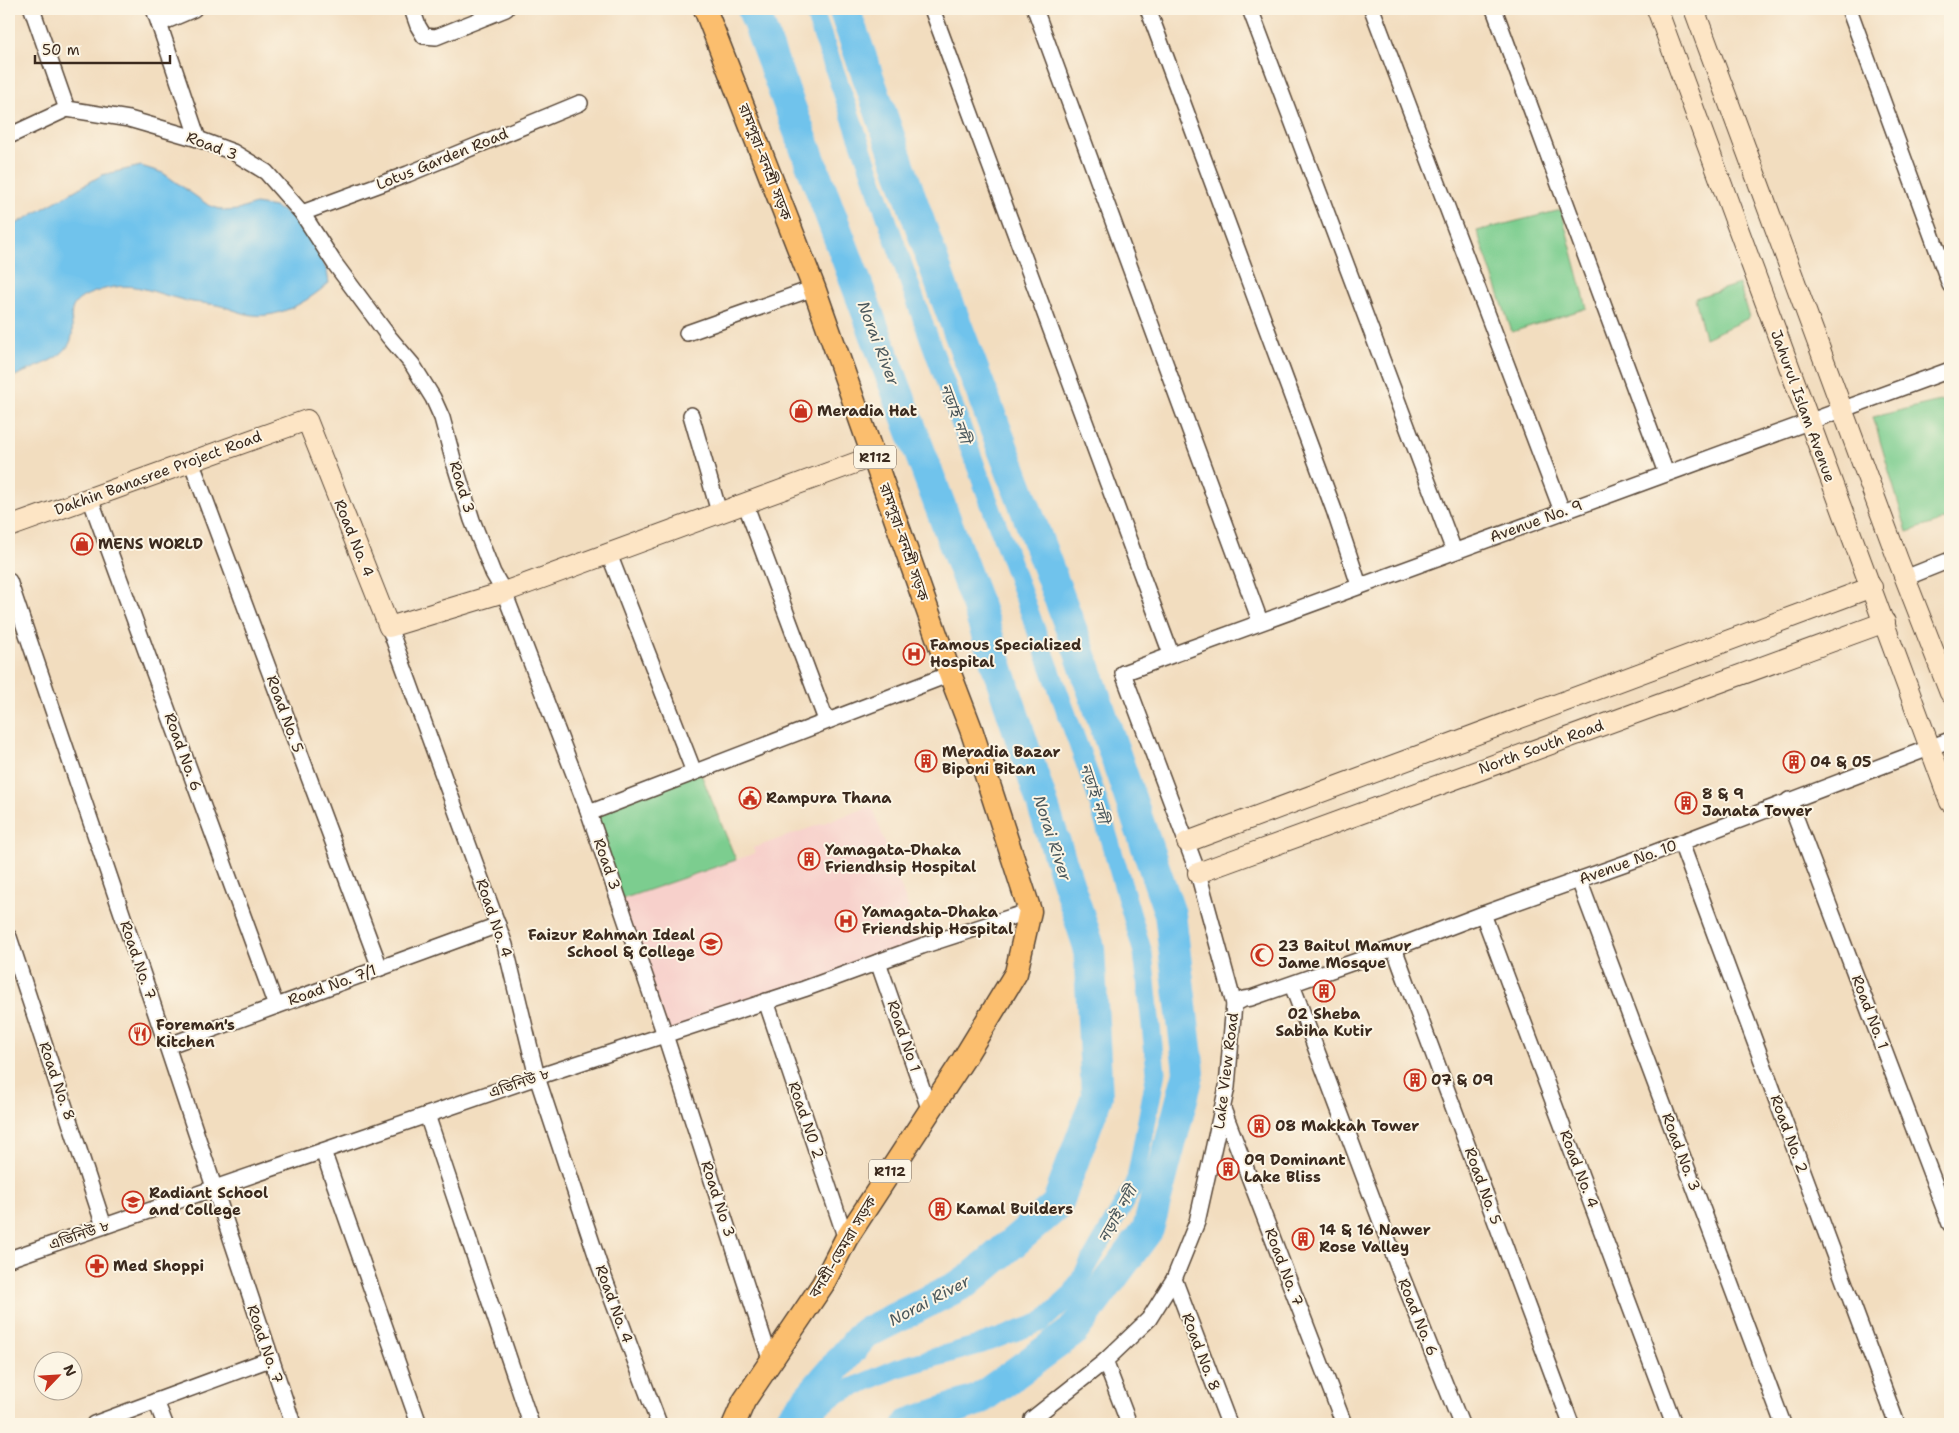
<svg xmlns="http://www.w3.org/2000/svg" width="1959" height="1433" font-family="'Shantell Sans','Noto Sans Bengali',sans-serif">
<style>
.built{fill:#f7d0cb}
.green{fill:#7bcd8f;stroke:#5b7c56}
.water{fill:#70c3ec;stroke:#567685}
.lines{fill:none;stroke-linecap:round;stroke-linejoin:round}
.canal{stroke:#70c3ec;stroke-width:19}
.river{stroke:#70c3ec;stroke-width:32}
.street-casing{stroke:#564536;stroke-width:18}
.secondary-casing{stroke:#564536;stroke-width:22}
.primary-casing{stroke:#564536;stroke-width:25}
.street{stroke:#fff;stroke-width:15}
.secondary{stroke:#fde5c5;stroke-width:20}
.primary{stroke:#fbbe6e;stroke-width:22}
.labels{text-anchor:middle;stroke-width:4;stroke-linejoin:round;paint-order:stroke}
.shield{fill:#fcf5e5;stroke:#75675a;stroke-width:1}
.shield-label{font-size:14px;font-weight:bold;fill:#3b2a1e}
.street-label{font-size:15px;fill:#3b2a1e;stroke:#fcf5e5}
.poi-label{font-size:15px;font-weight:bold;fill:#3b2a1e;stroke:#fcf5e5;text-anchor:start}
.water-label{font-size:16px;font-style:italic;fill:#4b585c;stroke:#fcf5e5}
</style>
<rect width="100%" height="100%" fill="#fcf5e5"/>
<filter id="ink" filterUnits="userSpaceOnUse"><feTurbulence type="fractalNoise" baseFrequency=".02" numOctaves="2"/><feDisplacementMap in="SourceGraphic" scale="10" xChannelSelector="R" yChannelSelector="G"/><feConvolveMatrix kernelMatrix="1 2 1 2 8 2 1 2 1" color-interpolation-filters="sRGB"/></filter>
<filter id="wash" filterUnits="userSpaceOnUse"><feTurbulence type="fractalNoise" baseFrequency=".0096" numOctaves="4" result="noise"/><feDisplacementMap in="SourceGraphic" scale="20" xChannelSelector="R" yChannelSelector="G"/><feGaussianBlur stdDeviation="1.12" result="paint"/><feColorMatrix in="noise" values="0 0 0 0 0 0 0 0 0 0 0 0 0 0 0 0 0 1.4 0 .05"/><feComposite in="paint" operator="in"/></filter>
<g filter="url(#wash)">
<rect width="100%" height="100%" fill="#f2ddbf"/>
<!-- built -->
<polygon class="built" points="699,769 736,860 755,853 753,848 872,806 922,946 665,1035 589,813"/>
<!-- green -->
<g class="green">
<polygon points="1561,210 1587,308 1512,332 1477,231"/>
<polygon points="1739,284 1749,318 1705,338 1695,298"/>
<polygon points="1944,400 1950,419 1950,518 1907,532 1873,417"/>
<polygon points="699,769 736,860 619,900 589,813"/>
</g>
<!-- water -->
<path class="water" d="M141 166 163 173 208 205 225 211 238 210 255 204 275 207 294 217 311 239 327 271 329 283C307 302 276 321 247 314 237 312 227 307 217 305 205 303 192 303 180 299 146 291 132 279 95 292 54 306 82 325 68 346 58 362 25 370 9 379V228L102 175Z"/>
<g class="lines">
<!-- canal -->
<polyline class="canal" points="801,1424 805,1417 837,1394 898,1368 982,1344 1042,1322 1071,1295 1135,1184 1156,1072 1143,953 1094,788 921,316 813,9"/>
<!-- river -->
<g class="river">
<polyline points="753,9 977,604 1089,947 1097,1096 1057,1205 968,1281 864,1334 787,1424"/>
<polyline points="844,9 946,298 1079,650 1170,914 1189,1072 1148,1229 1072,1332 978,1400 909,1424"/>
</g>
</g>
</g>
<g filter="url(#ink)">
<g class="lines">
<!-- street casing -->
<g class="street-casing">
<g id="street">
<polyline points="32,9 67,109"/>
<polyline points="154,9 198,139"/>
<polyline points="412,9 418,26 424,36 436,37 506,9"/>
<polyline points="932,9 1171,654"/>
<polyline points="1035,9 1260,621"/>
<polyline points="1148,9 1334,510 1359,585"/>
<polyline points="1250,9 1454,551"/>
<polyline points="1372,9 1562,511"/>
<polyline points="1494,9 1666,473"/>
<polyline points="1849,9 1950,285"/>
<polyline points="159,24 194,9"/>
<polyline points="67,109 129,119 198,139 233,152 266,172 302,213 335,264 389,337 412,364 433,398 442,418 453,459 472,520 493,573 504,592 589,813 665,1035 771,1362"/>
<polyline points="9,136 67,109"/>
<polyline points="302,213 408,174 580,103"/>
<polyline points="687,333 814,288"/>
<polyline points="691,415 719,512"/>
<polyline points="191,461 380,968"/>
<polyline points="90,498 276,1006"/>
<polyline points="745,503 826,720"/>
<polyline points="609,554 694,772"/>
<polyline points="1905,578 1950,560"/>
<polyline points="9,581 167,1046 293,1424"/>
<polyline points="389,627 505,945 537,1077 599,1264 659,1424"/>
<polyline points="1789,800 1950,1224"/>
<polyline points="589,813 950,674"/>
<polyline points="1681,843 1897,1424"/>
<polyline points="1579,880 1783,1424"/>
<polyline points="1483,914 1674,1424"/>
<polyline points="9,937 104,1226"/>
<polyline points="1394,948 1571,1424"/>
<polyline points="878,962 930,1111"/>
<polyline points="1292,985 1400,1272 1461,1424"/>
<polyline points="766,1001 846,1239"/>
<polyline points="1234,1004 1244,999 1251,998 1394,948 1483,914 1640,858 1950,740"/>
<polyline points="167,1046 498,925"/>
<polyline points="1223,1109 1344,1424"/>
<polyline points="427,1115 531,1424"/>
<polyline points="323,1151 419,1424"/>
<polyline points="9,1259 537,1077 804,989 922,946 1030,911"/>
<polyline points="1174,1279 1229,1424"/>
<polyline points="1105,1361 1129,1424"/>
<polyline points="156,1401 165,1424"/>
<polyline points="94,1424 270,1359"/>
<polyline points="1032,1424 1032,1419 1105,1361 1149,1319 1174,1279 1197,1222 1227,1087 1234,1004 1198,873 1123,673 1950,370"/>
</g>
</g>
<!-- secondary casing -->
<g class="secondary-casing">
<g id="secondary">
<polyline points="1657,9 1950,802"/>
<polyline points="1694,9 1898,560 1950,693"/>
<polyline points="9,527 307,420 389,627 504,592 874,456"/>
<polyline points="1187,842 1872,587"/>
<polyline points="1198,873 1885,622"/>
</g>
</g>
<!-- primary casing -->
<g class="primary-casing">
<polyline id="primary" points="705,9 814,288 950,674 971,729 1030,911 1016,973 963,1060 846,1239 823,1284 744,1401 734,1424"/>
</g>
<!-- street -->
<use href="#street" class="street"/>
<!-- secondary -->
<use href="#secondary" class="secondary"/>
<!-- primary -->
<use href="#primary" class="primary"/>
</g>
</g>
<!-- icons -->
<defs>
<g id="shop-ring" transform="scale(1.125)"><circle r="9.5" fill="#fcf5e5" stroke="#c8321e" stroke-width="1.5"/><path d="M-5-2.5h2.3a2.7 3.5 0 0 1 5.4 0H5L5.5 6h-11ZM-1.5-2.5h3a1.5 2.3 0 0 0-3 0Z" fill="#c8321e"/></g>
<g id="hospital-ring" transform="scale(1.125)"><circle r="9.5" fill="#fcf5e5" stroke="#c8321e" stroke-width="1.5"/><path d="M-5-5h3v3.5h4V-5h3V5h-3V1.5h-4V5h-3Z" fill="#c8321e"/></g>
<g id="building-ring" transform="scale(1.125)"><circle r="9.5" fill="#fcf5e5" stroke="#c8321e" stroke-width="1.5"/><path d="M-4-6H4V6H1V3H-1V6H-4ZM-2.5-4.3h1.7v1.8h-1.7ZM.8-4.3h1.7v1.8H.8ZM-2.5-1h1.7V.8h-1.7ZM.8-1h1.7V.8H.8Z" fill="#c8321e"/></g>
<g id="civic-ring" transform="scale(1.125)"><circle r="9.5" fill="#fcf5e5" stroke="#c8321e" stroke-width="1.5"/><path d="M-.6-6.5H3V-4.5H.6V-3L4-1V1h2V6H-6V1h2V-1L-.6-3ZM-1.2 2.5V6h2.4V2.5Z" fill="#c8321e"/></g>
<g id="school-ring" transform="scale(1.125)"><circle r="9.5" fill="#fcf5e5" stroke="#c8321e" stroke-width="1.5"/><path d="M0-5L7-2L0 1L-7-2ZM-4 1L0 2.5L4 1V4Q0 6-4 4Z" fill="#c8321e"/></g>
<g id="mosque-ring" transform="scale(1.125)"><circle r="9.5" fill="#fcf5e5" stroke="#c8321e" stroke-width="1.5"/><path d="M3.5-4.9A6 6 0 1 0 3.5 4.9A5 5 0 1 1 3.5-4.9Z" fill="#c8321e"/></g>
<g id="restaurant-ring" transform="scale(1.125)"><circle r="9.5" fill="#fcf5e5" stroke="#c8321e" stroke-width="1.5"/><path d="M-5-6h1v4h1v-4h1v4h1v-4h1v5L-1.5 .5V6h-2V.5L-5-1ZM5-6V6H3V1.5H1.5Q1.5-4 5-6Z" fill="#c8321e"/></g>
<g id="pharmacy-ring" transform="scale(1.125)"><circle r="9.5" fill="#fcf5e5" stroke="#c8321e" stroke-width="1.5"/><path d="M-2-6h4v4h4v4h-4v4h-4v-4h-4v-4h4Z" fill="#c8321e"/></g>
</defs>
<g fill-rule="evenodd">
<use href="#shop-ring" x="801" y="411"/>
<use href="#shop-ring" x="82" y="544"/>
<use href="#hospital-ring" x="914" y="654"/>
<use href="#building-ring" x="926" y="761"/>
<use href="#building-ring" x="1794" y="762"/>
<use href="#civic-ring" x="750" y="798"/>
<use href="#building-ring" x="1686" y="803"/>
<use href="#building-ring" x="809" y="859"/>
<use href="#hospital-ring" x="846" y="921"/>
<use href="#school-ring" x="711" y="944"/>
<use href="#mosque-ring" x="1262" y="955"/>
<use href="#building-ring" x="1324" y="991"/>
<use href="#restaurant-ring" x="140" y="1034"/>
<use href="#building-ring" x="1415" y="1080"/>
<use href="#building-ring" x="1259" y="1126"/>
<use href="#building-ring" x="1228" y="1169"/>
<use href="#school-ring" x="133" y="1202"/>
<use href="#building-ring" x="940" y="1209"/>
<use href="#building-ring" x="1303" y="1239"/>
<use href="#pharmacy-ring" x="97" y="1266"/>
</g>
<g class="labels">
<!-- shield labels -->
<g class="shield">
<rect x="854" y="445.5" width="42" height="23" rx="4"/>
<rect x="869" y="1159.5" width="42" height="23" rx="4"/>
</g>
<g class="shield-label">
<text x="875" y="462">R112</text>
<text x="890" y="1176">R112</text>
</g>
<!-- street labels -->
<g class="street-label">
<text transform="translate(212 146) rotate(21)" y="5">Road 3</text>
<text transform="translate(442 159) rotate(-22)" y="5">Lotus Garden Road</text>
<text transform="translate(765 162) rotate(69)" y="5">রামপুরা-বনশ্রী সড়ক</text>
<text transform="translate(1803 406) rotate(70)" y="5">Jahurul Islam Avenue</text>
<text transform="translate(158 473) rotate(-20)" y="5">Dakhin Banasree Project Road</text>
<text transform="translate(462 487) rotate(73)" y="5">Road 3</text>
<text transform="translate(1536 521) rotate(-20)" y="5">Avenue No. 9</text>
<text transform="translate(354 538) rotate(68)" y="5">Road No. 4</text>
<text transform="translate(904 542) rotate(71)" y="5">রামপুরা-বনশ্রী সড়ক</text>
<text transform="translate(285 714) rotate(70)" y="5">Road No. 5</text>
<text transform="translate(1541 747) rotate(-20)" y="5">North South Road</text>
<text transform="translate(183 752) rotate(70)" y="5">Road No. 6</text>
<text transform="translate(1628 862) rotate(-20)" y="5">Avenue No. 10</text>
<text transform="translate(607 864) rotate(71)" y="5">Road 3</text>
<text transform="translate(494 918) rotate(71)" y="5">Road No. 4</text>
<text transform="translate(138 960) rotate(71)" y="5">Road No. 7</text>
<text transform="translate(332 985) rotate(-20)" y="5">Road No. 7/1</text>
<text transform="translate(1870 1012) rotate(69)" y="5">Road No. 1</text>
<text transform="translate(904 1036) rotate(71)" y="5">Road No 1</text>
<text transform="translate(1226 1071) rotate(-83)" y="5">Lake View Road</text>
<text transform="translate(57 1081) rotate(71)" y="5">Road No. 8</text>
<text transform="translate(519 1083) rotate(-19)" y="5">এভিনিউ ৮</text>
<text transform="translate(806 1120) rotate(71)" y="5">Road N0 2</text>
<text transform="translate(1789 1134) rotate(70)" y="5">Road No. 2</text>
<text transform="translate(1681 1152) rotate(69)" y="5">Road No. 3</text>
<text transform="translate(1579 1169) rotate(69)" y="5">Road No. 4</text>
<text transform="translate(1483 1186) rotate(70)" y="5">Road No. 5</text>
<text transform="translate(718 1199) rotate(72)" y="5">Road No 3</text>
<text transform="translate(79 1235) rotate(-19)" y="5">এভিনিউ ৮</text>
<text transform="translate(843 1247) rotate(-59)" y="5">বনশ্রী-ডেমরা সড়ক</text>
<text transform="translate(1284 1267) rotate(69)" y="5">Road No. 7</text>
<text transform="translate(614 1304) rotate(70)" y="5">Road No. 4</text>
<text transform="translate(1418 1317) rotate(68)" y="5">Road No. 6</text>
<text transform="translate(265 1344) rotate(71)" y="5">Road No. 7</text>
<text transform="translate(1201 1352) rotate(69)" y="5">Road No. 8</text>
</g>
<!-- poi labels -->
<g class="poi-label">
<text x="817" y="416">Meradia Hat</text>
<text x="98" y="549">MENS WORLD</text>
<text x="930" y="650">Famous Specialized<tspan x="930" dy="17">Hospital</tspan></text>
<text x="942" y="757">Meradia Bazar<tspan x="942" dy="17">Biponi Bitan</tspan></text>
<text x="1810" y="767">04 &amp; 05</text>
<text x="1702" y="799">8 &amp; 9<tspan x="1702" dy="17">Janata Tower</tspan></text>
<text x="766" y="803">Rampura Thana</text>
<text x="825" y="855">Yamagata-Dhaka<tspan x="825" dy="17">Friendhsip Hospital</tspan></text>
<text x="862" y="917">Yamagata-Dhaka<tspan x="862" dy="17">Friendship Hospital</tspan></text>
<text x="695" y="940" text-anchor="end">Faizur Rahman Ideal<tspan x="695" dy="17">School &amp; College</tspan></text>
<text x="1278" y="951">23 Baitul Mamur<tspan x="1278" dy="17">Jame Mosque</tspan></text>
<text x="1324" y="1019" text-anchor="middle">02 Sheba<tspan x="1324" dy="17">Sabiha Kutir</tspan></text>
<text x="156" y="1030">Foreman's<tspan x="156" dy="17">Kitchen</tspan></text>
<text x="1431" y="1085">07 &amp; 09</text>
<text x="1275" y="1131">08 Makkah Tower</text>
<text x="1244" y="1165">09 Dominant<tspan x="1244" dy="17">Lake Bliss</tspan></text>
<text x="149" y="1198">Radiant School<tspan x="149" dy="17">and College</tspan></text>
<text x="956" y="1214">Kamal Builders</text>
<text x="1319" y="1235">14 &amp; 16 Nawer<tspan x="1319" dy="17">Rose Valley</tspan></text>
<text x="113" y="1271">Med Shoppi</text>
</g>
<!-- water labels -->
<g class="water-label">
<text transform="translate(879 343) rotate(69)" y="6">Norai River</text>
<text transform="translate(956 413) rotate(70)" y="6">নড়াই নদী</text>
<text transform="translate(1095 793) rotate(72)" y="6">নড়াই নদী</text>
<text transform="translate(1053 838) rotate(72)" y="6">Norai River</text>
<text transform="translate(1117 1214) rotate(-61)" y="6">নড়াই নদী</text>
<text transform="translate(929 1300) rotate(-28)" y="6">Norai River</text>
</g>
</g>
<!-- margin -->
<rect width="1959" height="1433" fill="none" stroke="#fcf5e5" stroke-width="30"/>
<!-- north arrow -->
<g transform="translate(58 1376) rotate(65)"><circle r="24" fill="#fcf5e5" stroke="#afa495"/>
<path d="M0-4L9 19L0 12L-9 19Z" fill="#c8321e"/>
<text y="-8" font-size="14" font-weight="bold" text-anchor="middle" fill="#3b2a1e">N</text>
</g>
<!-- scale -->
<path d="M35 55v8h135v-8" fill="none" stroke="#3b2a1e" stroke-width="2.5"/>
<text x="42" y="55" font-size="15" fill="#3b2a1e" stroke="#fcf5e5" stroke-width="4" paint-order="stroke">50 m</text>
</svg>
